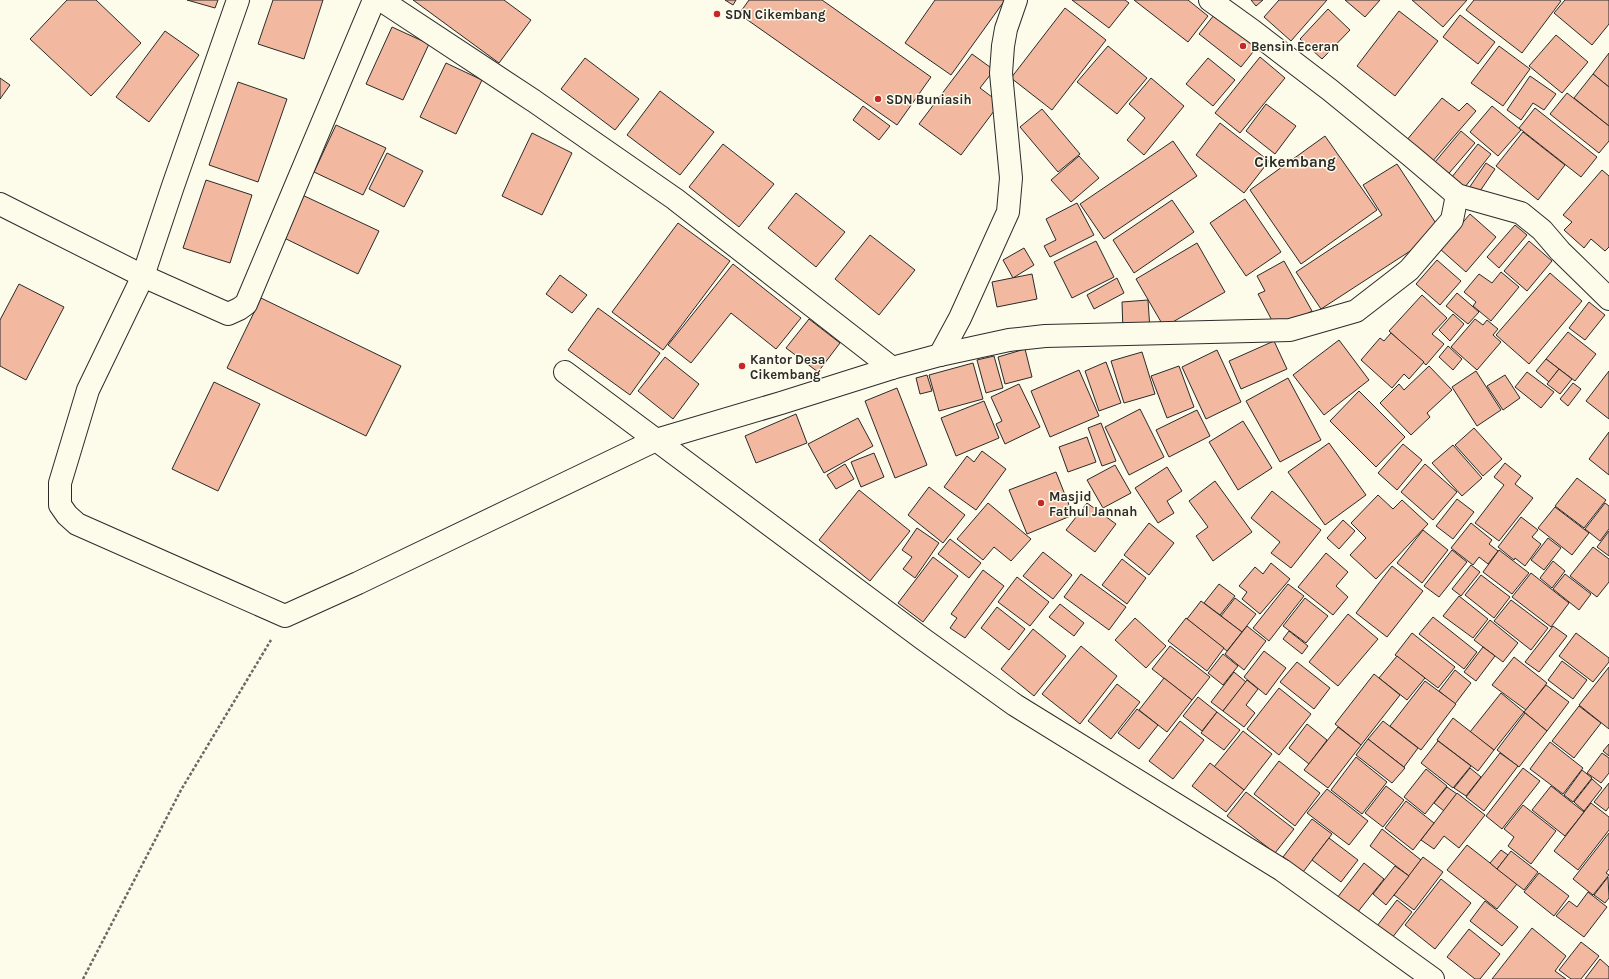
<svg xmlns="http://www.w3.org/2000/svg" width="1609" height="979" font-family="Karla,sans-serif">
<style>
.building{fill:#f2b8a0;stroke:#2b2b2b}
.lines{fill:none;stroke-linecap:round;stroke-linejoin:round}
.street-casing{stroke:#2b2b2b;stroke-width:24}
.path{stroke:#6a6964;stroke-width:2.5;stroke-dasharray:3 2;stroke-linecap:butt}
.street{stroke:#fdfbea;stroke-width:22}
.poi-dot{fill:#c62828;stroke:#fdfbea;stroke-width:1.5}
.labels{text-anchor:middle;stroke-width:3;stroke-linejoin:round;paint-order:stroke}
.poi-label{font-size:13px;font-weight:bold;fill:#2b2b2b;stroke:#fdfbea;text-anchor:start}
.quarter-label{font-size:15px;font-weight:bold;fill:#2b2b2b;stroke:#fdfbea}
</style>
<rect width="100%" height="100%" fill="#fdfbea"/>
<!-- building -->
<g class="building">
<polygon points="67,0 96,0 141,43 91,96 30,39"/>
<polygon points="187,0 218,0 215,8"/>
<polygon points="273,0 323,0 304,59 258,44"/>
<polygon points="413,0 504,0 531,20 499,63"/>
<polygon points="725,0 736,0 733,5"/>
<polygon points="749,0 822,0 931,77 897,125 739,14"/>
<polygon points="935,0 1005,0 951,75 905,43"/>
<polygon points="1072,0 1125,0 1129,3 1109,28"/>
<polygon points="1134,0 1188,0 1208,16 1188,42"/>
<polygon points="1251,0 1263,0 1256,6"/>
<polygon points="1279,0 1327,0 1291,41 1264,17"/>
<polygon points="1345,0 1380,0 1365,17"/>
<polygon points="1412,0 1467,0 1443,27"/>
<polygon points="1474,0 1559,0 1561,1 1522,53 1466,10"/>
<polygon points="1565,0 1609,0 1609,24 1592,45 1554,13"/>
<polygon points="1065,8 1106,40 1052,110 1011,78"/>
<polygon points="1328,9 1350,30 1322,59 1300,39"/>
<polygon points="1399,11 1438,41 1395,96 1357,66"/>
<polygon points="1214,15 1257,47 1241,67 1199,34"/>
<polygon points="1460,15 1495,42 1478,64 1443,37"/>
<polygon points="392,27 429,44 403,100 366,84"/>
<polygon points="165,31 199,55 149,122 116,97"/>
<polygon points="1556,35 1588,62 1562,93 1529,66"/>
<polygon points="1108,46 1147,78 1117,114 1077,82"/>
<polygon points="1499,46 1530,69 1503,106 1471,83"/>
<polygon points="1609,53 1609,87 1593,74"/>
<polygon points="972,54 994,70 980,88 1000,103 961,155 919,124"/>
<polygon points="1260,57 1285,78 1240,133 1215,113"/>
<polygon points="585,58 639,99 615,130 561,89"/>
<polygon points="1208,58 1235,80 1213,106 1186,84"/>
<polygon points="446,63 482,80 456,134 420,117"/>
<polygon points="1593,74 1609,87 1609,126 1574,98"/>
<polygon points="1530,76 1556,94 1544,110 1533,103 1521,120 1507,110"/>
<polygon points="0,78 10,85 0,99"/>
<polygon points="1151,78 1184,106 1144,155 1127,140 1145,118 1129,104"/>
<polygon points="238,82 287,99 258,182 209,165"/>
<polygon points="660,91 714,132 680,175 627,135"/>
<polygon points="1567,93 1609,126 1609,141 1599,153 1550,114"/>
<polygon points="1442,98 1459,111 1467,103 1476,111 1431,163 1406,141"/>
<polygon points="1266,104 1296,126 1275,154 1246,131"/>
<polygon points="863,106 890,126 879,140 853,120"/>
<polygon points="1492,106 1521,130 1498,156 1470,132"/>
<polygon points="1535,108 1597,157 1581,177 1519,128"/>
<polygon points="1042,109 1080,154 1058,172 1020,127"/>
<polygon points="1220,123 1269,161 1244,193 1196,155"/>
<polygon points="336,125 386,148 363,195 314,172"/>
<polygon points="1461,131 1475,143 1444,179 1430,168"/>
<polygon points="1523,132 1565,165 1538,200 1496,166"/>
<polygon points="532,133 572,153 542,215 502,196"/>
<polygon points="1325,136 1377,210 1301,264 1250,190"/>
<polygon points="1173,141 1197,176 1104,239 1080,204"/>
<polygon points="723,144 774,184 739,227 689,187"/>
<polygon points="1478,144 1491,154 1461,192 1448,182"/>
<polygon points="387,153 423,171 404,207 369,189"/>
<polygon points="1079,156 1099,178 1071,202 1051,180"/>
<polygon points="1486,163 1495,169 1478,194 1469,188"/>
<polygon points="1397,164 1441,231 1321,309 1296,272 1382,215 1363,185"/>
<polygon points="1602,170 1609,176 1609,247 1605,251 1591,239 1584,248 1564,230 1572,222 1563,215"/>
<polygon points="206,180 252,195 230,263 183,248"/>
<polygon points="298,193 379,231 358,274 278,235"/>
<polygon points="796,193 845,232 816,267 768,228"/>
<polygon points="1245,199 1281,252 1246,276 1210,223"/>
<polygon points="1172,200 1194,232 1134,273 1113,240"/>
<polygon points="1077,203 1094,235 1050,257 1044,246 1056,240 1046,219"/>
<polygon points="1470,214 1496,237 1466,272 1440,249"/>
<polygon points="678,223 730,261 663,350 612,312"/>
<polygon points="1515,225 1527,235 1499,268 1487,257"/>
<polygon points="870,235 915,270 879,315 835,279"/>
<polygon points="1096,241 1114,277 1072,298 1054,262"/>
<polygon points="1529,241 1552,261 1527,291 1504,271"/>
<polygon points="1197,243 1225,292 1164,327 1136,279"/>
<polygon points="1024,248 1034,265 1013,278 1003,260"/>
<polygon points="1437,260 1461,281 1440,305 1416,284"/>
<polygon points="1284,261 1312,311 1277,330 1258,294 1265,291 1257,276"/>
<polygon points="733,264 801,318 776,349 731,313 691,363 668,345"/>
<polygon points="1501,272 1519,287 1491,321 1473,306 1476,302 1464,292 1479,274 1492,283"/>
<polygon points="1550,273 1582,301 1529,364 1496,335"/>
<polygon points="1032,274 1037,299 997,307 992,282"/>
<polygon points="560,275 587,295 572,313 546,294"/>
<polygon points="1117,278 1124,293 1094,309 1087,295"/>
<polygon points="19,284 64,307 26,380 0,366 0,320"/>
<polygon points="1457,293 1479,312 1468,324 1446,306"/>
<polygon points="1422,295 1447,318 1432,334 1444,344 1426,365 1389,331"/>
<polygon points="261,298 401,366 366,436 227,368"/>
<polygon points="1148,300 1150,330 1123,331 1122,302"/>
<polygon points="1589,302 1605,315 1585,340 1569,328"/>
<polygon points="598,308 660,353 630,395 568,350"/>
<polygon points="1453,314 1464,324 1450,341 1439,330"/>
<polygon points="809,319 840,343 818,372 786,348"/>
<polygon points="1475,319 1483,325 1487,320 1498,329 1493,335 1501,342 1477,370 1451,347"/>
<polygon points="1568,332 1596,354 1575,381 1546,359"/>
<polygon points="1391,333 1424,362 1409,379 1404,374 1392,388 1361,360 1380,338 1384,341"/>
<polygon points="1339,340 1369,380 1324,415 1293,375"/>
<polygon points="1274,341 1287,369 1241,389 1229,361"/>
<polygon points="1448,346 1462,359 1453,370 1439,357"/>
<polygon points="1025,349 1032,377 1005,384 998,357"/>
<polygon points="1217,350 1241,402 1206,419 1182,367"/>
<polygon points="1142,352 1155,394 1124,403 1111,361"/>
<polygon points="994,356 1003,388 986,393 977,360"/>
<polygon points="665,357 699,384 673,419 638,391"/>
<polygon points="1546,359 1559,369 1549,382 1536,371"/>
<polygon points="1106,362 1121,403 1099,411 1085,371"/>
<polygon points="973,363 983,399 939,411 929,375"/>
<polygon points="1179,366 1194,407 1167,418 1151,376"/>
<polygon points="1429,366 1452,390 1427,413 1430,417 1411,435 1380,403 1399,384 1404,390"/>
<polygon points="1559,369 1572,379 1560,394 1547,384"/>
<polygon points="1079,370 1099,416 1050,437 1031,391"/>
<polygon points="1476,371 1501,410 1477,426 1452,387"/>
<polygon points="1609,371 1609,419 1586,401"/>
<polygon points="1527,372 1554,392 1541,408 1515,387"/>
<polygon points="927,375 932,391 920,394 916,378"/>
<polygon points="1505,375 1520,398 1503,410 1487,386"/>
<polygon points="1288,378 1321,440 1280,462 1246,401"/>
<polygon points="214,382 260,404 218,491 172,469"/>
<polygon points="1573,383 1581,389 1568,406 1560,399"/>
<polygon points="1019,384 1040,427 1005,444 996,424 1002,421 991,397"/>
<polygon points="897,388 927,465 895,478 865,401"/>
<polygon points="1359,391 1405,437 1376,467 1330,421"/>
<polygon points="984,401 999,438 956,456 941,418"/>
<polygon points="1140,409 1164,457 1129,475 1105,427"/>
<polygon points="1197,410 1210,436 1169,457 1156,430"/>
<polygon points="796,414 807,443 756,463 745,436"/>
<polygon points="858,418 873,446 824,473 808,444"/>
<polygon points="1243,421 1272,468 1238,490 1209,442"/>
<polygon points="1101,423 1116,461 1102,466 1088,428"/>
<polygon points="1474,428 1502,459 1483,476 1455,445"/>
<polygon points="1609,432 1609,475 1589,459"/>
<polygon points="1087,437 1096,462 1068,472 1059,447"/>
<polygon points="1329,443 1366,495 1325,525 1288,472"/>
<polygon points="1403,444 1422,460 1397,490 1378,473"/>
<polygon points="1453,445 1482,478 1462,496 1432,463"/>
<polygon points="982,451 1006,469 976,510 944,487 967,456 974,462"/>
<polygon points="874,453 884,477 861,487 851,462"/>
<polygon points="1505,463 1521,476 1515,484 1533,498 1499,541 1475,523 1504,485 1494,477"/>
<polygon points="845,464 854,479 836,489 827,475"/>
<polygon points="1425,464 1457,492 1433,520 1401,492"/>
<polygon points="1115,465 1131,493 1103,508 1087,480"/>
<polygon points="1167,467 1182,491 1167,501 1174,513 1158,523 1135,488"/>
<polygon points="1056,472 1073,515 1027,534 1009,490"/>
<polygon points="1577,478 1606,500 1584,528 1555,506"/>
<polygon points="1215,481 1252,532 1213,561 1196,536 1208,527 1189,501"/>
<polygon points="929,487 965,515 943,543 908,515"/>
<polygon points="859,490 910,531 870,581 819,540"/>
<polygon points="1272,491 1321,530 1291,568 1271,553 1280,542 1251,518"/>
<polygon points="1378,495 1393,509 1402,500 1428,524 1376,579 1350,555 1366,538 1351,523"/>
<polygon points="1457,499 1474,512 1453,539 1436,526"/>
<polygon points="988,503 1031,539 1011,561 994,547 983,560 957,539"/>
<polygon points="1087,503 1116,524 1095,552 1066,530"/>
<polygon points="1605,503 1609,506 1609,529 1600,541 1585,529"/>
<polygon points="1555,507 1589,533 1572,555 1538,528"/>
<polygon points="1521,517 1538,530 1532,537 1541,544 1525,566 1515,558 1514,560 1498,547"/>
<polygon points="1343,520 1355,531 1339,549 1327,538"/>
<polygon points="1149,523 1174,543 1149,575 1124,555"/>
<polygon points="1471,523 1492,540 1489,544 1498,551 1488,564 1479,557 1473,565 1451,548"/>
<polygon points="917,528 939,543 915,578 903,569 912,557 902,550"/>
<polygon points="1423,530 1448,550 1422,583 1397,563"/>
<polygon points="1609,531 1609,556 1597,547"/>
<polygon points="1548,538 1561,548 1544,570 1531,560"/>
<polygon points="950,539 981,563 969,578 938,554"/>
<polygon points="1593,547 1609,559 1609,582 1597,597 1570,576"/>
<polygon points="1452,550 1467,562 1439,597 1424,586"/>
<polygon points="1499,550 1529,573 1512,594 1483,572"/>
<polygon points="1043,552 1072,575 1053,599 1023,576"/>
<polygon points="1326,553 1348,572 1336,586 1348,597 1333,615 1298,587"/>
<polygon points="933,557 958,576 923,622 898,603"/>
<polygon points="1122,559 1146,578 1127,604 1102,585"/>
<polygon points="1553,561 1565,571 1552,588 1540,578"/>
<polygon points="1271,563 1290,579 1260,614 1242,599 1247,592 1239,586 1255,567 1263,574"/>
<polygon points="1471,565 1480,572 1461,596 1452,589"/>
<polygon points="1392,566 1423,591 1387,637 1356,613"/>
<polygon points="983,570 1004,586 965,638 950,628 957,618 951,614"/>
<polygon points="1531,573 1569,603 1551,627 1512,597"/>
<polygon points="1081,574 1126,607 1109,630 1064,597"/>
<polygon points="1565,574 1591,594 1579,610 1553,589"/>
<polygon points="1481,575 1510,597 1494,618 1465,595"/>
<polygon points="1017,577 1049,602 1030,626 998,602"/>
<polygon points="1219,584 1235,596 1220,615 1204,603"/>
<polygon points="1288,584 1304,596 1269,641 1253,628"/>
<polygon points="1459,596 1488,619 1473,638 1443,616"/>
<polygon points="1235,598 1256,614 1242,632 1221,616"/>
<polygon points="1305,598 1328,616 1306,643 1283,626"/>
<polygon points="1511,600 1548,628 1531,650 1494,621"/>
<polygon points="1201,601 1242,632 1227,651 1187,619"/>
<polygon points="1060,604 1084,623 1074,636 1049,617"/>
<polygon points="997,607 1025,629 1009,650 981,628"/>
<polygon points="1348,614 1378,639 1338,686 1309,662"/>
<polygon points="1433,617 1477,652 1464,669 1419,634"/>
<polygon points="1135,618 1166,646 1146,668 1115,640"/>
<polygon points="1186,618 1224,648 1207,671 1168,641"/>
<polygon points="1490,620 1518,643 1503,662 1474,640"/>
<polygon points="1247,626 1266,641 1244,670 1225,654"/>
<polygon points="1553,626 1567,636 1539,672 1525,662"/>
<polygon points="1033,629 1066,656 1034,696 1001,669"/>
<polygon points="1289,631 1308,646 1302,654 1283,639"/>
<polygon points="1412,633 1455,667 1438,688 1395,655"/>
<polygon points="1576,633 1609,658 1609,662 1593,682 1559,656"/>
<polygon points="1081,646 1117,676 1080,724 1042,694"/>
<polygon points="1170,646 1210,677 1192,700 1152,669"/>
<polygon points="1483,647 1495,656 1476,681 1464,672"/>
<polygon points="1264,651 1286,668 1266,695 1244,677"/>
<polygon points="1223,654 1238,666 1223,685 1208,673"/>
<polygon points="1397,656 1425,678 1407,700 1379,678"/>
<polygon points="1514,657 1547,683 1526,710 1492,685"/>
<polygon points="1562,661 1587,680 1573,699 1548,680"/>
<polygon points="1297,662 1330,688 1314,709 1280,682"/>
<polygon points="1609,667 1609,729 1579,705"/>
<polygon points="1455,670 1471,683 1455,704 1439,691"/>
<polygon points="1234,672 1246,682 1223,711 1211,702"/>
<polygon points="1374,674 1400,695 1361,745 1335,724"/>
<polygon points="1164,678 1192,700 1167,732 1139,710"/>
<polygon points="1247,680 1258,689 1246,705 1255,713 1244,727 1223,711"/>
<polygon points="1425,681 1456,704 1421,750 1390,726"/>
<polygon points="1117,684 1140,702 1111,739 1088,721"/>
<polygon points="1546,685 1569,702 1547,731 1524,712"/>
<polygon points="1279,688 1311,714 1279,755 1247,729"/>
<polygon points="1501,693 1524,712 1494,750 1470,732"/>
<polygon points="1198,697 1217,712 1202,731 1183,716"/>
<polygon points="1579,706 1601,723 1574,758 1552,741"/>
<polygon points="1137,709 1158,725 1139,749 1118,733"/>
<polygon points="1217,712 1240,730 1224,750 1201,733"/>
<polygon points="1525,713 1547,731 1519,767 1497,750"/>
<polygon points="1453,718 1494,750 1478,771 1437,740"/>
<polygon points="1180,721 1204,740 1173,779 1149,761"/>
<polygon points="1383,721 1418,748 1404,767 1368,739"/>
<polygon points="1307,724 1327,740 1309,764 1289,748"/>
<polygon points="1338,727 1361,745 1328,788 1304,770"/>
<polygon points="1243,731 1272,754 1244,790 1214,767"/>
<polygon points="1368,739 1405,768 1392,783 1356,755"/>
<polygon points="1438,741 1471,766 1453,788 1421,763"/>
<polygon points="1550,742 1583,768 1563,794 1530,769"/>
<polygon points="1609,744 1609,756 1603,751"/>
<polygon points="1500,753 1518,766 1484,811 1466,797"/>
<polygon points="1602,753 1609,758 1609,773 1601,783 1587,773"/>
<polygon points="1356,757 1387,782 1362,814 1331,790"/>
<polygon points="1279,761 1320,793 1295,826 1254,794"/>
<polygon points="1210,763 1244,790 1226,812 1192,786"/>
<polygon points="1470,768 1481,777 1466,796 1454,788"/>
<polygon points="1523,768 1540,781 1502,829 1486,816"/>
<polygon points="1426,769 1447,786 1425,814 1404,797"/>
<polygon points="1582,770 1592,778 1573,802 1564,795"/>
<polygon points="1592,779 1602,788 1584,811 1574,802"/>
<polygon points="1609,783 1609,807 1606,811 1594,802"/>
<polygon points="1386,786 1404,800 1383,827 1365,813"/>
<polygon points="1551,786 1584,812 1565,836 1532,810"/>
<polygon points="1447,787 1457,794 1444,811 1434,803"/>
<polygon points="1327,789 1368,821 1349,845 1307,813"/>
<polygon points="1246,792 1294,829 1275,853 1227,816"/>
<polygon points="1457,793 1485,815 1459,848 1444,836 1434,849 1421,840"/>
<polygon points="1406,801 1434,823 1413,850 1385,828"/>
<polygon points="1591,803 1609,817 1609,830 1578,870 1554,851"/>
<polygon points="1523,805 1556,831 1531,864 1508,846 1514,837 1504,829"/>
<polygon points="1312,819 1332,834 1303,872 1283,857"/>
<polygon points="1382,829 1421,860 1409,876 1370,846"/>
<polygon points="1609,833 1609,869 1606,873 1609,875 1593,895 1573,879"/>
<polygon points="1329,838 1358,860 1341,882 1312,860"/>
<polygon points="1467,845 1517,884 1497,909 1447,870"/>
<polygon points="1501,850 1508,855 1497,869 1490,863"/>
<polygon points="1511,851 1538,872 1524,890 1497,869"/>
<polygon points="1423,857 1443,872 1414,910 1394,895"/>
<polygon points="1364,863 1384,879 1357,913 1337,898"/>
<polygon points="1395,866 1409,876 1386,905 1373,894"/>
<polygon points="1539,873 1569,896 1554,916 1524,892"/>
<polygon points="1608,877 1609,898 1605,903 1594,895"/>
<polygon points="1441,879 1471,903 1435,949 1405,925"/>
<polygon points="1588,892 1607,907 1584,937 1556,916 1569,901 1577,907"/>
<polygon points="1397,900 1412,912 1392,938 1377,926"/>
<polygon points="1485,901 1518,927 1502,946 1470,921"/>
<polygon points="1532,928 1566,956 1555,971 1566,979 1492,979"/>
<polygon points="1469,929 1500,954 1480,979 1475,979 1447,957"/>
<polygon points="1581,942 1599,956 1581,979 1571,979 1559,970"/>
<polygon points="1600,959 1609,967 1609,979 1585,979"/>
</g>
<g class="lines">
<!-- street casing -->
<g class="street-casing">
<g id="street">
<polyline points="238,0 173,186 143,276 88,390 60,483 60,505 67,515 77,524 285,616 358,583 656,440 781,403 892,368 940,355 1009,340 1045,336 1290,330 1356,311 1409,270 1452,220 1457,195"/>
<polyline points="381,0 534,101 675,199 892,368"/>
<polyline points="1210,0 1253,31 1330,90 1411,156 1457,195 1521,213 1542,230 1560,251 1609,299"/>
<polyline points="0,204 143,276 228,314 239,309 246,304 374,0"/>
<polyline points="940,355 960,318 1008,212 1011,178 1001,73 1003,46 1006,29 1016,0"/>
<polyline points="565,372 923,639 1015,705 1282,870 1433,979"/>
</g>
</g>
<!-- path -->
<polyline class="path" points="83,979 181,790 271,640"/>
<!-- street -->
<use href="#street" class="street"/>
</g>
<!-- markers -->
<g class="poi-dot">
<circle cx="717" cy="14" r="4"/>
<circle cx="1243" cy="46" r="4"/>
<circle cx="878" cy="99" r="4"/>
<circle cx="742" cy="366" r="4"/>
<circle cx="1041" cy="503" r="4"/>
</g>
<g class="labels">
<!-- poi labels -->
<g class="poi-label">
<text x="725" y="19">SDN Cikembang</text>
<text x="1251" y="51">Bensin Eceran</text>
<text x="886" y="104">SDN Buniasih</text>
<text x="750" y="364">Kantor Desa<tspan x="750" dy="15">Cikembang</tspan></text>
<text x="1049" y="501">Masjid<tspan x="1049" dy="15">Fathul Jannah</tspan></text>
</g>
<!-- quarter labels -->
<g class="quarter-label">
<text x="1295" y="167">Cikembang</text>
</g>
</g>
</svg>
